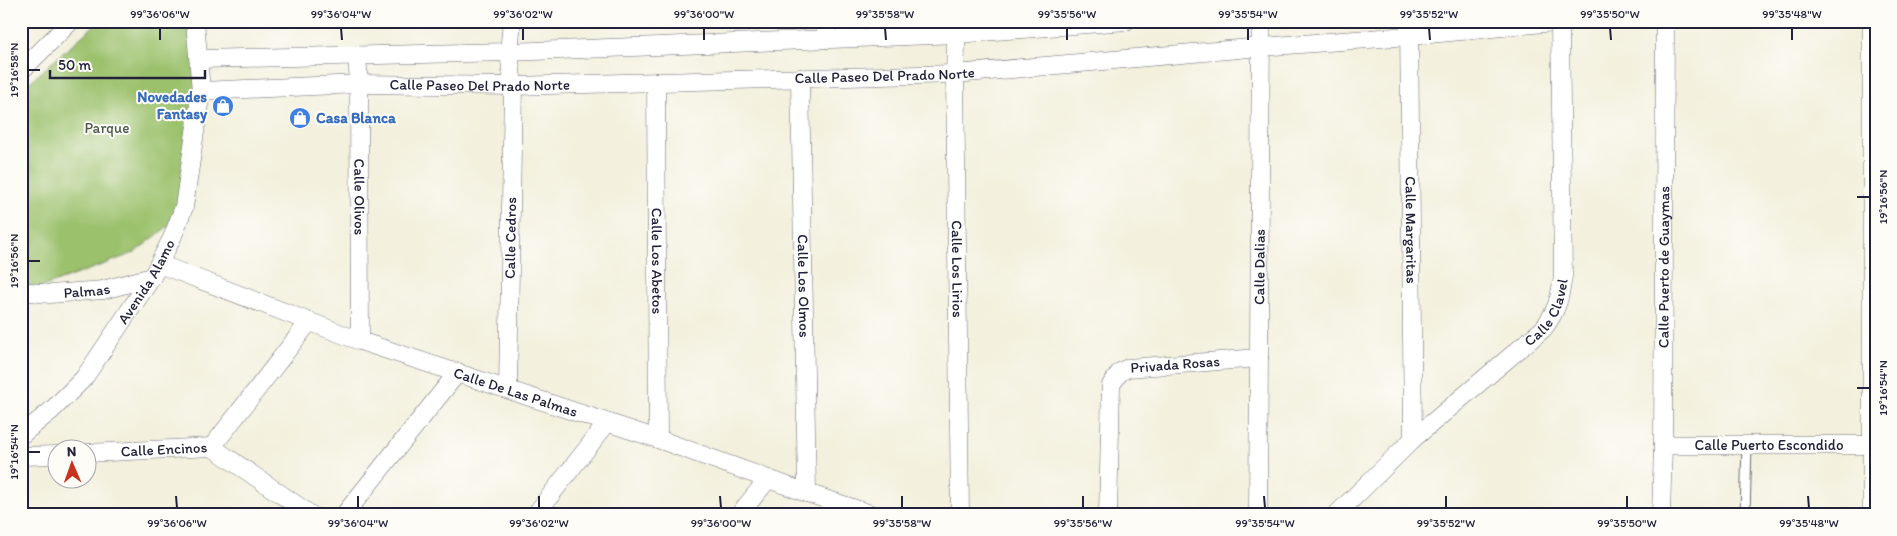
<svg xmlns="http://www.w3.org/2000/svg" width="1897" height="536" font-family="Itim,sans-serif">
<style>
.green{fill:#9bc16c;stroke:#5e7254}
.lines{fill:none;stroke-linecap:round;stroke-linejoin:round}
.lane-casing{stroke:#6b6a74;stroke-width:11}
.street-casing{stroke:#6b6a74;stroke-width:19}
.lane{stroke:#fff;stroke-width:9}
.street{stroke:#fff;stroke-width:18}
.ticks{fill:none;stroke:#22223b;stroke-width:2}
.labels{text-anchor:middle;stroke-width:4;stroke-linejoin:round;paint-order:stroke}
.street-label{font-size:15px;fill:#22223b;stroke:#fdfcf7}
.shop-label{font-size:15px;font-weight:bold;fill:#366cbe;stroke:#fdfcf7;text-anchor:end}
.park-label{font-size:15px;fill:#4c5a4c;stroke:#fdfcf7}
.neatline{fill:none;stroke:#22223b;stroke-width:2}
.ticks-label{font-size:12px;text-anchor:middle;fill:#22223b}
</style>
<rect width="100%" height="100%" fill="#fdfcf7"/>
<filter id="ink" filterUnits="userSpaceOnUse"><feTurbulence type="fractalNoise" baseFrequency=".02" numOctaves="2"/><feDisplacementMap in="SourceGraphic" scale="10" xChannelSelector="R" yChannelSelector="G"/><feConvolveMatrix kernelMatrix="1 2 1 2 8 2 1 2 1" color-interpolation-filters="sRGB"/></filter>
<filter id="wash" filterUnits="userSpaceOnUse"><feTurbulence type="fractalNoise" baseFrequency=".0096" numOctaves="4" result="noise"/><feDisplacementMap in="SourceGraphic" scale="20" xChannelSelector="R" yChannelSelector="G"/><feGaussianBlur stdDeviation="1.12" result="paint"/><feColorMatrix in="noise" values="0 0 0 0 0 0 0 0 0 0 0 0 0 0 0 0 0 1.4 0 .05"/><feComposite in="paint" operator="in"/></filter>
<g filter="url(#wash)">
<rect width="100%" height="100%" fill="#f3f0dd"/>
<!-- green -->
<polygon class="green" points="99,21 193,21 200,93 176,220 134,253 26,293 21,293 21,90"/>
</g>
<g filter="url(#ink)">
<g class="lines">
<!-- lane casing -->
<g class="lane-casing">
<polyline id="lane" points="1745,515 1747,445"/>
</g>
<!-- street casing -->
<g class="street-casing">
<g id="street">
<path id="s1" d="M957 21 955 74 960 515"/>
<path id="s2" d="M1409 21 1413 439"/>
<polyline points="1872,21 1872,515"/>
<polyline points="826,39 826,21"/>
<path id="s3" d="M357 55 359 84 360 341"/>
<polyline points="199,59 509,52 957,34 1126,21"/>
<polyline points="21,71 71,21"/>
<path id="s4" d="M800 78 807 493"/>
<path id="s5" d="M656 82 658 439"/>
<path id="s6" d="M201 91 359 84 513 86 955 74 1261 47 1409 36 1565 21"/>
<path id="s7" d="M159 264 360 341 658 439 807 493 874 515"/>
<path id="s8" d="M21 291 50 294 103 290 152 277"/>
<path id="s9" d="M508 389 513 86 509 52 512 21"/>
<path id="s10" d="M21 435 52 410 84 378 152 277 172 238 184 207 201 91 195 21"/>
<path id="s11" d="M1663 445H1876"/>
<polyline points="212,447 309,322"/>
<path id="s12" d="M88 453 212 447 311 515"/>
<polyline points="21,456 58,455"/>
<polyline points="344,515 458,372"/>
<polyline points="535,515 607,423"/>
<polyline points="739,515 768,479"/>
<path id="s13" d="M1108 515 1111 385 1120 372 1128 368 1259 358"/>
<path id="s14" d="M1258 515 1261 21"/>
<path id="s15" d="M1336 515 1413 439 1543 329C1557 311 1560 298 1563 276L1560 21"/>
<path id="s16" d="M1661 515 1663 445 1665 21"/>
</g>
</g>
<!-- lane -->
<use href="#lane" class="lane"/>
<!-- street -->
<use href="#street" class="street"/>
</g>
</g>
<!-- ticks -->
<path class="ticks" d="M160 28V40M341 28 342 40M523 28V40M704 28V40M885 28 886 40M1067 28V40M1248 28V40M1429 28 1430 40M1610 28 1611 40M1792 28V40M28 70H40M1857 197H1870M28 261H40M1857 388H1870M28 452H40M176 496 177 508M358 496V508M539 496V508M720 496 721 508M902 496V508M1083 496V508M1264 496 1265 508M1446 496V508M1627 496V508M1808 496 1809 508"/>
<!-- icons -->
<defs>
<g id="shop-disc" transform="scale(1.125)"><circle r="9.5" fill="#3f7fe0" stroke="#fdfcf7"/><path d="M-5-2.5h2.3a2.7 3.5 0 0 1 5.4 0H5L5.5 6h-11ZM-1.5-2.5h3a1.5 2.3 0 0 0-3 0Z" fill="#fff"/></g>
</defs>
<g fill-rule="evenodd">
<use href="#shop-disc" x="223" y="106"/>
<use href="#shop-disc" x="300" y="118"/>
</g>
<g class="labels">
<!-- street labels -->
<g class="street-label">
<text dy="5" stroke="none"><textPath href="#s6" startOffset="684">Calle Paseo Del Prado Norte</textPath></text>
<text dy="5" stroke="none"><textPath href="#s6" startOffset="279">Calle Paseo Del Prado Norte</textPath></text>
<text dy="5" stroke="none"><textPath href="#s3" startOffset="142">Calle Olivos</textPath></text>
<text dy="5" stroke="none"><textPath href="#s2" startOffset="209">Calle Margaritas</textPath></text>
<text dy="5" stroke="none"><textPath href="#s9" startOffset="151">Calle Cedros</textPath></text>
<text dy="5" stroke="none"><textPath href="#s5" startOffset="179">Calle Los Abetos</textPath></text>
<text dy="5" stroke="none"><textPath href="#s1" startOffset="248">Calle Los Lirios</textPath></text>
<text dy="5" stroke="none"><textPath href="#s14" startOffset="248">Calle Dalias</textPath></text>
<text dy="5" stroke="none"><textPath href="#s16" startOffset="248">Calle Puerto de Guaymas</textPath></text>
<text dy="5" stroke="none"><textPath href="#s10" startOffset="200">Avenida Alamo</textPath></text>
<text dy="5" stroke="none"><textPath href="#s4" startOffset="208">Calle Los Olmos</textPath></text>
<text dy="5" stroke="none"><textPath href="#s8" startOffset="66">Palmas</textPath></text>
<text dy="5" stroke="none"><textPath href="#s15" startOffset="295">Calle Clavel</textPath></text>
<text dy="5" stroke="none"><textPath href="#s13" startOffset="202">Privada Rosas</textPath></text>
<text dy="5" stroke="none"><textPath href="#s7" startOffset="379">Calle De Las Palmas</textPath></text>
<text dy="5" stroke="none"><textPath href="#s11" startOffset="106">Calle Puerto Escondido</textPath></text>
<text dy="5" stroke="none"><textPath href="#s12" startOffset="76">Calle Encinos</textPath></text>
</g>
<!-- shop labels -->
<g class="shop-label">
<text x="207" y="102">Novedades<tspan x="207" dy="17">Fantasy</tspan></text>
<text x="316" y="123" text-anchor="start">Casa Blanca</text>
</g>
<!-- park labels -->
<g class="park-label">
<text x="107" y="133">Parque</text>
</g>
</g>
<!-- margin -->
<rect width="1897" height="536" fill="none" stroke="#fdfcf7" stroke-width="55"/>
<!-- north arrow -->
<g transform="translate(72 464) rotate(358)"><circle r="24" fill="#fdfcf7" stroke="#a5a5ac"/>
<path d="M0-4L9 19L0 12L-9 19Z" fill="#c8321e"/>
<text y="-8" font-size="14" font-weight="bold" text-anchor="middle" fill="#22223b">N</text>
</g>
<!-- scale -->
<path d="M50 70v8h155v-8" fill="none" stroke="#22223b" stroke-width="2.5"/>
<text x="58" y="70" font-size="15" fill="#22223b" stroke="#fdfcf7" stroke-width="4" paint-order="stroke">50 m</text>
<rect x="28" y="28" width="1842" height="480" class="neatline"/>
<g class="ticks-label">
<text x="160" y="18">99°36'06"W</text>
<text x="341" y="18">99°36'04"W</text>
<text x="523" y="18">99°36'02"W</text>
<text x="704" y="18">99°36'00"W</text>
<text x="885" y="18">99°35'58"W</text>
<text x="1067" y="18">99°35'56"W</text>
<text x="1248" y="18">99°35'54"W</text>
<text x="1429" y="18">99°35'52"W</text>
<text x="1610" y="18">99°35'50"W</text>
<text x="1792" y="18">99°35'48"W</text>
<text transform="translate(14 70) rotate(-90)" y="4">19°16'58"N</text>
<text transform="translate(1883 197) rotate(-90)" y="4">19°16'56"N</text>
<text transform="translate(14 261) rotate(-90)" y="4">19°16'56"N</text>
<text transform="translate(1883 388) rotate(-90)" y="4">19°16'54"N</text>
<text transform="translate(14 452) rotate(-90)" y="4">19°16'54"N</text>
<text x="177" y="527">99°36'06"W</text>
<text x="358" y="527">99°36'04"W</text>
<text x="539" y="527">99°36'02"W</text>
<text x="721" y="527">99°36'00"W</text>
<text x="902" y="527">99°35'58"W</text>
<text x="1083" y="527">99°35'56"W</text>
<text x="1265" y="527">99°35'54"W</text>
<text x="1446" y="527">99°35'52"W</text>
<text x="1627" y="527">99°35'50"W</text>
<text x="1809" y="527">99°35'48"W</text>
</g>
</svg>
